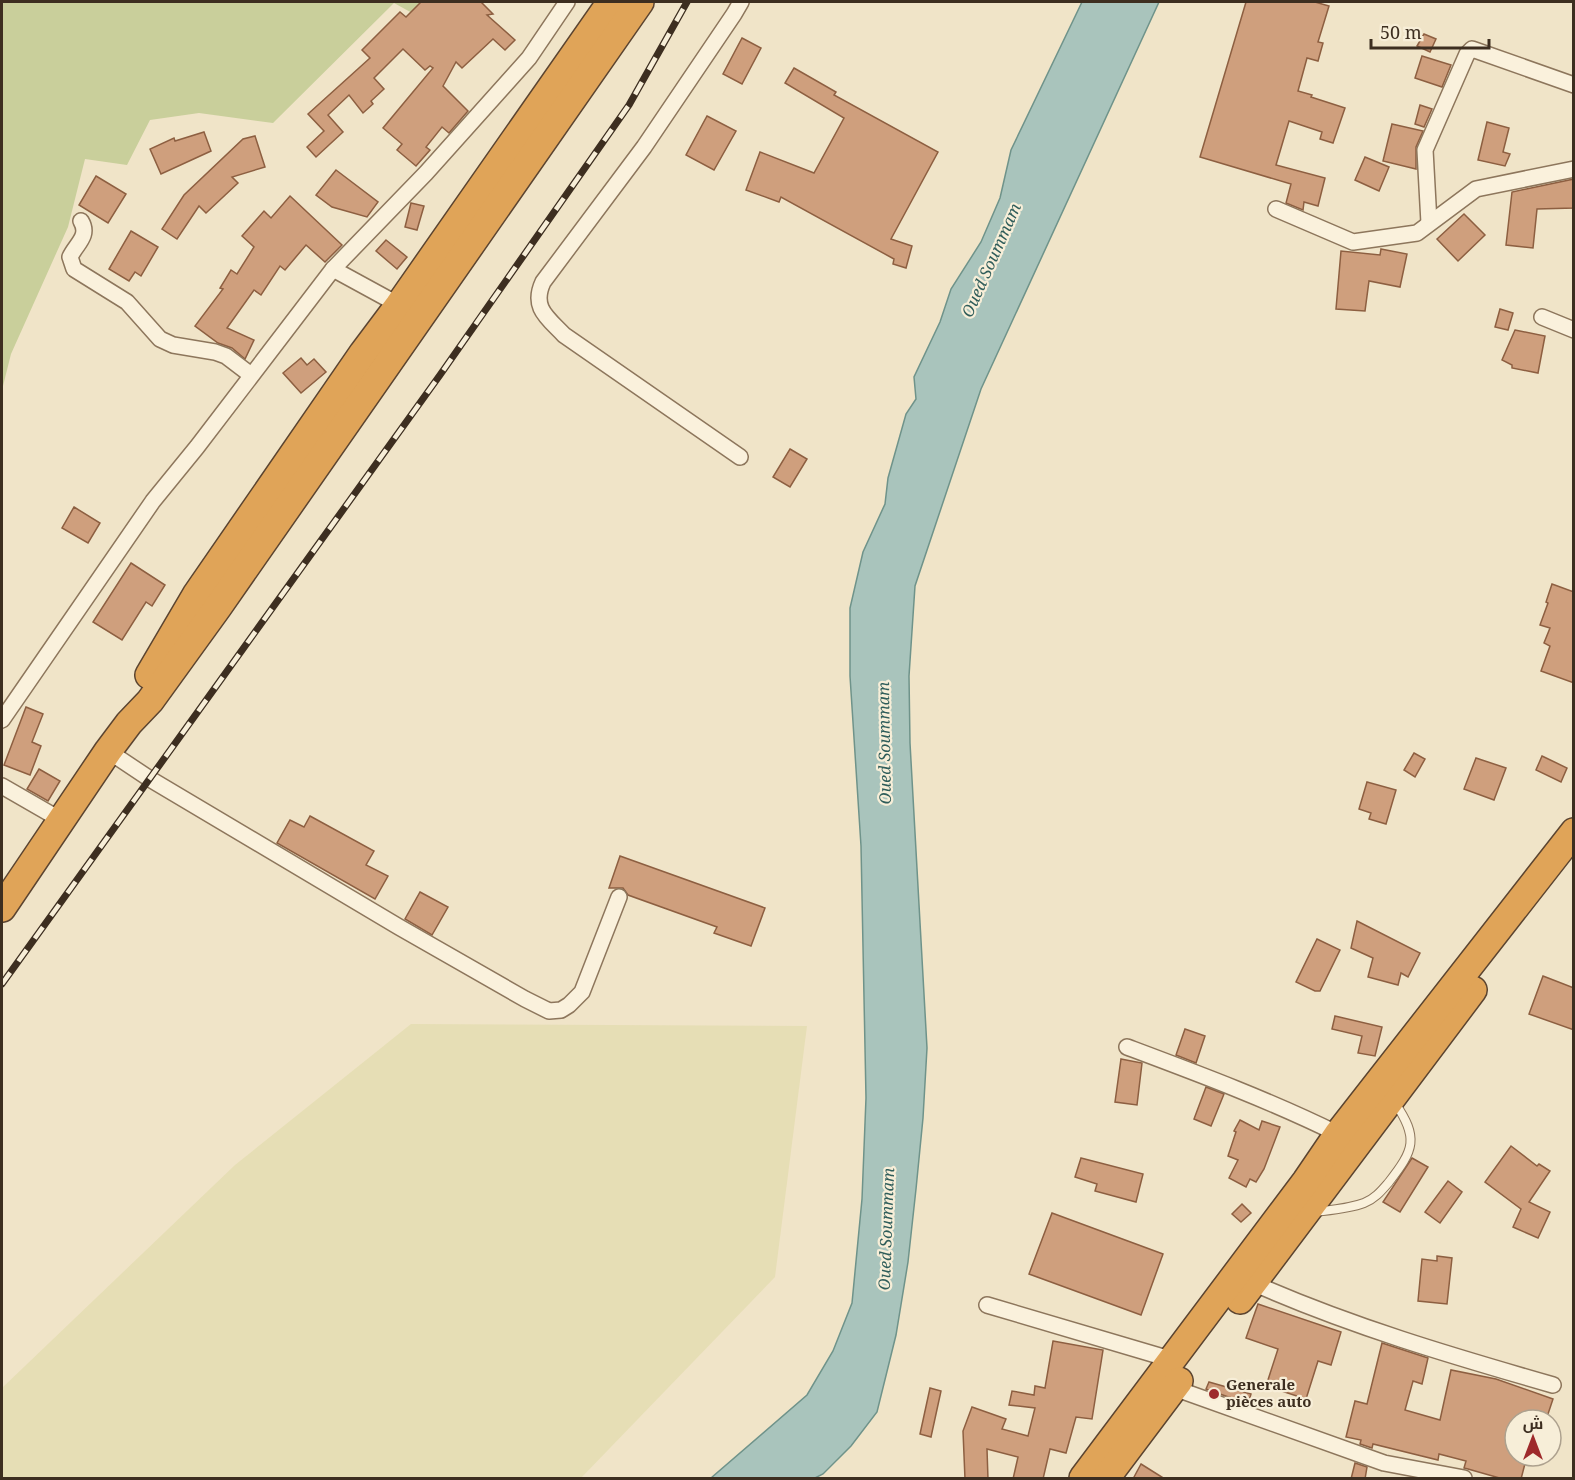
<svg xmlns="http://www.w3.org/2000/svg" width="1575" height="1480" font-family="'Noto Serif',Cairo,serif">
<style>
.farmland{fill:#e6deb5}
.green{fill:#c9cf9b}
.water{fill:#a9c4bc;stroke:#6f938a;stroke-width:1.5}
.building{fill:#cf9f7d;stroke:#8d5f41;stroke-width:1.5}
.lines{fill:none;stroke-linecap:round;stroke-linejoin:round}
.lane-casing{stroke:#8d765c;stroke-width:10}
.street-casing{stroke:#8d765c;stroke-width:18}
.highway-casing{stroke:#5b4430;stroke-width:30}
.lane{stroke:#faf1dc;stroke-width:8}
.street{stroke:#faf1dc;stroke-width:15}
.highway{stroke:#e0a458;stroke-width:27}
.rail-casing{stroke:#3d2e20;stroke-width:7}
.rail{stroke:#f7eed8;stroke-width:4.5;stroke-dasharray:14;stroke-linecap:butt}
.poi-dot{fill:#9e2a2b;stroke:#f7eed8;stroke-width:2}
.labels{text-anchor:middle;stroke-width:4.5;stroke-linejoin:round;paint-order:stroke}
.poi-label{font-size:15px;font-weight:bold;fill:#3d2e20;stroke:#f7eed8;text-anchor:start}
.water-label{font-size:16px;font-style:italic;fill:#2f5d5a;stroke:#f7eed8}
</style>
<rect width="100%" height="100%" fill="#f0e4c8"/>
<!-- farmland -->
<polygon class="farmland" points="411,1024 807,1026 775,1277 581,1478 2,1478 2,1388 235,1165"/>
<!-- green -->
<polygon class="green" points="2,2 439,2 423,19 394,3 273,123 199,113 150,120 127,165 85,159 68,227 11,354 2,390"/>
<!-- water -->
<polygon class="water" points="1082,2 1159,2 981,389 915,586 909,676 910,743 927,1048 923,1118 916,1189 908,1262 896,1335 877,1412 851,1446 823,1474 815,1478 711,1478 807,1395 833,1351 852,1303 862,1199 866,1098 861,846 850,676 850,608 863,552 885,504 888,478 906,414 916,399 914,377 940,322 951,289 981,242 1000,198 1011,150"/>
<!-- building -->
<g class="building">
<polygon points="421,2 481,2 493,14 487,15 515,40 505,50 493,39 462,68 456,62 443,86 468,111 449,133 442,127 426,147 430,150 416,166 397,150 402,144 383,128 433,68 430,66 425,70 403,49 374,78 384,89 371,101 373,104 363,113 349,95 328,115 343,132 316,157 307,147 324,131 308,114 370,58 362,50 400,12 406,17"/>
<polygon points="1246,2 1315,2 1329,6 1318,42 1323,43 1318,61 1307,58 1298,91 1312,95 1311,97 1345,108 1333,143 1320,139 1322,132 1289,121 1276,165 1325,178 1318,206 1304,202 1303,210 1286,203 1291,184 1200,157"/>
<polygon points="1424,34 1436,39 1430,52 1417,46"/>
<polygon points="742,38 761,48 742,84 723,74"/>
<polygon points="1422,56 1451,65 1442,87 1415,78"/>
<polygon points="794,68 836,92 834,95 938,152 891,239 912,246 906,268 893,264 894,259 781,197 779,202 746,190 760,152 814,173 844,118 785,83"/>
<polygon points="1420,105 1432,109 1424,127 1415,124"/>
<polygon points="707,116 736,131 714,170 686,155"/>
<polygon points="1487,122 1509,128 1503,152 1510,154 1505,166 1478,160"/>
<polygon points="1392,124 1423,131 1416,147 1416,169 1383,161"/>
<polygon points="204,132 211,151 161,174 150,149 174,138 175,141"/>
<polygon points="255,136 265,167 232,177 238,183 206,213 199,206 177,239 162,229 184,195 243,139"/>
<polygon points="1365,157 1389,167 1379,191 1355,180"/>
<polygon points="336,170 378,202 367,217 332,207 316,195"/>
<polygon points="96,176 126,194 108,223 79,205"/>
<polygon points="1574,179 1574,208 1537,209 1533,248 1506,245 1512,192"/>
<polygon points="290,196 342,245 325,262 306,245 285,270 280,266 261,295 254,290 227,328 254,340 245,359 232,348 218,343 195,326 223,289 220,288 231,270 237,274 254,247 242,236 264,211 271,218"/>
<polygon points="411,203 424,206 417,230 405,227"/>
<polygon points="1464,214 1485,235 1458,261 1437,239"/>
<polygon points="131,231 158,247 141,276 135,272 129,281 109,269"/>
<polygon points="386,240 407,257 397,269 376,251"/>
<polygon points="1381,249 1407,254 1400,287 1369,281 1365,311 1336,309 1341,251 1380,255"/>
<polygon points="1500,309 1513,313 1508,330 1495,327"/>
<polygon points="1515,330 1545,336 1538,373 1512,368 1512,365 1502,360"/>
<polygon points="301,358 307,365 314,359 326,372 301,393 283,373"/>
<polygon points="790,449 807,459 790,487 773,477"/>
<polygon points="74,507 100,523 88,543 62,528"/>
<polygon points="131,563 165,585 152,606 146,602 122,640 93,622"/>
<polygon points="1552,584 1574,592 1574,683 1541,671 1550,646 1544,643 1550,628 1540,625 1548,603 1546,602"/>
<polygon points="26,707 43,714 32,742 41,746 30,775 4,765"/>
<polygon points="1414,753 1425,759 1415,777 1404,770"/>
<polygon points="1542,756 1567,768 1561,782 1536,770"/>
<polygon points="1476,758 1506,768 1494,800 1464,789"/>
<polygon points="39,769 60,781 48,801 27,789"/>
<polygon points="1367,782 1396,790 1386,824 1369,819 1371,813 1359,809"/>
<polygon points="310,816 374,851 366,865 388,876 375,899 277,843 290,820 304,827"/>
<polygon points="620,856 765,908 751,946 714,933 717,927 628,895 623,888 609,888"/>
<polygon points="420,892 448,907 432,935 405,919"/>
<polygon points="1357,921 1420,953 1408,977 1401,973 1398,985 1368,977 1373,958 1351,948"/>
<polygon points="1317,939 1340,950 1320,991 1315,991 1296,982"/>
<polygon points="1543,976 1574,988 1574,1030 1529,1014"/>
<polygon points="1335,1016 1382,1027 1375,1056 1358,1053 1362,1036 1332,1029"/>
<polygon points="1185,1029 1205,1036 1196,1063 1176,1055"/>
<polygon points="1121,1059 1142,1063 1137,1105 1115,1102"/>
<polygon points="1206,1087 1224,1094 1211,1126 1194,1119"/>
<polygon points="1240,1120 1259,1130 1262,1121 1280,1127 1264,1169 1256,1182 1250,1179 1246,1187 1229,1178 1238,1160 1228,1156 1236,1132 1234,1131"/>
<polygon points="1511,1146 1537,1166 1539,1164 1550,1171 1529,1202 1550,1212 1538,1238 1513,1227 1521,1209 1485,1182"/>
<polygon points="1081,1158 1143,1174 1136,1202 1095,1191 1097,1184 1075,1177"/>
<polygon points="1412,1158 1428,1167 1400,1212 1383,1202"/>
<polygon points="1448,1181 1462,1192 1440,1223 1425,1212"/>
<polygon points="1242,1204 1251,1213 1241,1222 1232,1214"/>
<polygon points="1052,1213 1163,1254 1141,1315 1029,1274"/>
<polygon points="1437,1256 1452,1258 1447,1304 1418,1301 1422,1259 1437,1261"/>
<polygon points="1258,1304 1341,1332 1331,1365 1318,1361 1306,1399 1266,1386 1278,1349 1246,1338"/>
<polygon points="1053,1341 1103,1350 1092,1419 1076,1417 1066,1453 1050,1449 1043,1479 1013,1479 1018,1457 987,1449 988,1479 965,1479 963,1431 972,1407 1006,1419 1002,1429 1028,1436 1035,1408 1009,1405 1012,1391 1034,1395 1035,1386 1045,1388"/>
<polygon points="1382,1343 1428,1358 1422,1384 1413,1381 1405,1410 1440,1420 1451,1370 1496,1379 1553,1399 1546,1420 1515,1420 1515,1456 1527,1456 1521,1479 1503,1479 1468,1469 1464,1468 1466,1461 1439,1454 1438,1460 1373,1444 1372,1448 1360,1444 1361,1440 1346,1437 1355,1401 1367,1404"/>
<polygon points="1209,1382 1251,1394 1248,1404 1206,1389"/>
<polygon points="930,1388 941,1391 931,1437 920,1434"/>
<polygon points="1355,1463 1367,1467 1365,1479 1351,1479"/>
<polygon points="1141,1464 1165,1479 1133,1479"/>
</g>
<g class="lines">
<!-- lane casing -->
<g class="lane-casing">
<path id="lane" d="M1314 1212C1330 1210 1348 1209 1364 1203 1375 1199 1382 1190 1389 1182 1414 1150 1419 1138 1395 1103"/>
</g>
<!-- street casing -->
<g class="street-casing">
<g id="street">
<polyline points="1276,209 1353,242 1417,233 1476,189 1574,169"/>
<path d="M81 221C90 236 76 244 70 257L74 269 127 302 160 339 173 345 215 352 226 356 251 375"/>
<polyline points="1429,223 1425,150 1467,54 1472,49 1574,85"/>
<polyline points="333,269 399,305"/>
<polyline points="1542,317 1574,330"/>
<path d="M740 457 564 335C548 318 531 308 543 282L644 147 734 14 741 2"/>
<polyline points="2,720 153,501 197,447 333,269 426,173 529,58 567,2"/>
<polyline points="108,751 150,779 399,927 525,999 549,1011 561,1010 569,1005 582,992 619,897"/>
<polyline points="2,786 61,820"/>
<path d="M1127 1047C1199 1074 1269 1100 1338 1134"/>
<path d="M1253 1283C1350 1326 1452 1356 1553 1385"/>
<polyline points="987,1305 1173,1360"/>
<polyline points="1174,1388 1384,1463 1464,1478"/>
</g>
</g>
<!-- highway casing -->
<g class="highway-casing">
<g id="highway">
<polyline points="149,675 196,595 363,353 399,305 611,2"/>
<polyline points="2,908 108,751 129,723 150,701 218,607 640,2"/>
<polyline points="1240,1300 1473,990"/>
<polyline points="1083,1478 1306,1181 1338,1134 1574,832"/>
<polyline points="1106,1478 1179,1381"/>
</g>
</g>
<!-- lane -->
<use href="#lane" class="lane"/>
<!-- street -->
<use href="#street" class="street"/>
<!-- highway -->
<use href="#highway" class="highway"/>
<!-- rail casing -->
<g class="rail-casing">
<polyline id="rail" points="2,984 440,375 629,105 687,2"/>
</g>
<!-- rail -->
<use href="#rail" class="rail"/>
</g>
<!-- markers -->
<circle class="poi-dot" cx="1214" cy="1394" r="6"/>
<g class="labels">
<!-- poi labels -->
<g class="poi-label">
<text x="1226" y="1390">Generale<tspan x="1226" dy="17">pièces auto</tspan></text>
</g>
<!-- water labels -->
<g class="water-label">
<text transform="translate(991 260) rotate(-66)" y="6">Oued Soummam</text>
<text transform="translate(884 743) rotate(-91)" y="6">Oued Soummam</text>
<text transform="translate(886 1229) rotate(-88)" y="6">Oued Soummam</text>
</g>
</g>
<!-- border -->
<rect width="1575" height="1480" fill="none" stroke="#3d2e20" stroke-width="6"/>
<!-- north arrow -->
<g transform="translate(1533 1438)"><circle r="28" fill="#f7eed8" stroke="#ada18e" stroke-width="1.5"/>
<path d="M0-4.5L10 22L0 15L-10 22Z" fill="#9e2a2b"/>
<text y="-9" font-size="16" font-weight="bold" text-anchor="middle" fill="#3d2e20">ش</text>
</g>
<!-- scale -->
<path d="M1371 39v9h118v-9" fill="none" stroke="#3d2e20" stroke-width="3"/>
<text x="1380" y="39" font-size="18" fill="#3d2e20" stroke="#f7eed8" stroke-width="4.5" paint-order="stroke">50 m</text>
</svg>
